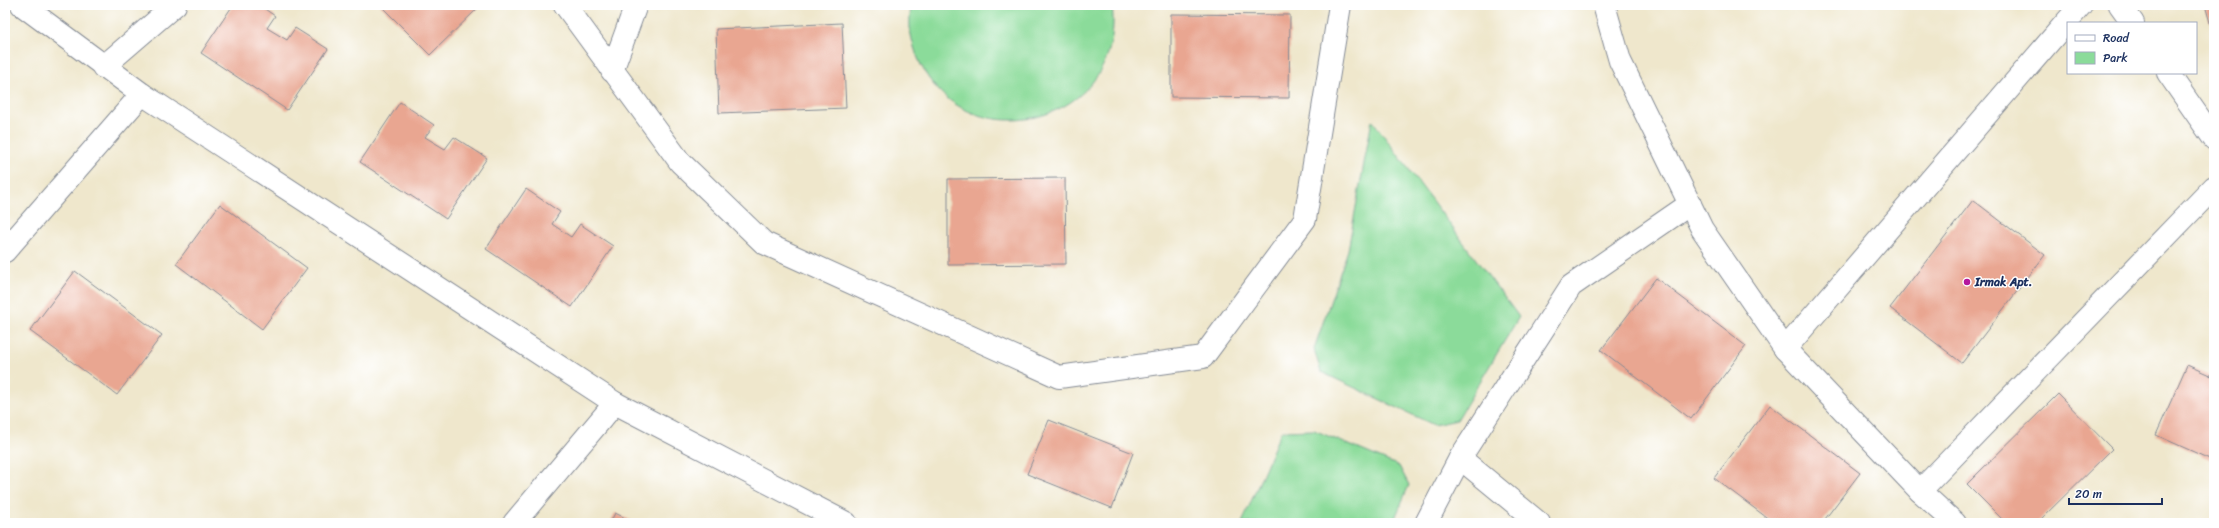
<svg xmlns="http://www.w3.org/2000/svg" width="2219" height="528" font-family="Sriracha,sans-serif">
<style>
.green{fill:#8bdb9a;stroke:#53857c}
.building{fill:#e9a691}
.lines{fill:none;stroke-linecap:round;stroke-linejoin:round}
.minor-casing{stroke:#858b95;stroke-width:24}
.minor{stroke:#fff;stroke-width:22}
.poi-dot{fill:#b5179e;stroke:#fff;stroke-width:1.5}
.labels{text-anchor:middle;stroke-width:3;stroke-linejoin:round;paint-order:stroke}
.poi-label{font-size:12px;font-weight:bold;fill:#1b2f5e;stroke:#fff;text-anchor:start}
</style>
<rect width="100%" height="100%" fill="#fff"/>
<filter id="ink" filterUnits="userSpaceOnUse"><feTurbulence type="fractalNoise" baseFrequency=".025" numOctaves="2"/><feDisplacementMap in="SourceGraphic" scale="8" xChannelSelector="R" yChannelSelector="G"/><feConvolveMatrix kernelMatrix="1 2 1 2 8 2 1 2 1" color-interpolation-filters="sRGB"/></filter>
<filter id="wash" filterUnits="userSpaceOnUse"><feTurbulence type="fractalNoise" baseFrequency=".012" numOctaves="4" result="noise"/><feDisplacementMap in="SourceGraphic" scale="16" xChannelSelector="R" yChannelSelector="G"/><feGaussianBlur stdDeviation="0.9" result="paint"/><feColorMatrix in="noise" values="0 0 0 0 0 0 0 0 0 0 0 0 0 0 0 0 0 1.4 0 .05"/><feComposite in="paint" operator="in"/></filter>
<g filter="url(#wash)">
<rect width="100%" height="100%" fill="#efe7cc"/>
<!-- green -->
<g class="green">
<path d="M911 5H1112C1129 135 938 168 911 35 909 26 910 15 911 5Z"/>
<polygon points="1372,120 1519,317 1457,420 1434,425 1321,372 1314,349 1348,250"/>
<polygon points="1314,430 1399,466 1409,485 1393,523 1242,523 1281,431"/>
</g>
<g id="blocks">
<!-- building -->
<g class="building">
<polygon points="233,5 259,5 275,16 267,28 287,40 295,28 328,49 287,110 201,53"/>
<polygon points="380,5 481,5 430,55"/>
<polygon points="2205,5 2214,5 2214,37"/>
<polygon points="1171,14 1290,15 1289,98 1171,97"/>
<polygon points="842,23 846,108 719,113 716,29"/>
<polygon points="400,102 434,125 425,137 445,149 454,137 487,158 446,219 360,162"/>
<polygon points="1065,178 1066,264 948,265 948,179"/>
<polygon points="526,189 560,212 552,224 571,237 580,224 613,246 572,307 486,249"/>
<polygon points="1973,200 2045,255 1962,363 1890,308"/>
<polygon points="220,204 307,268 262,329 176,264"/>
<polygon points="75,271 162,335 117,395 30,331"/>
<polygon points="1656,278 1746,346 1691,419 1601,350"/>
<polygon points="2187,365 2214,377 2214,461 2156,435"/>
<polygon points="2058,394 2112,449 2037,523 2006,523 1967,484"/>
<polygon points="1770,405 1860,473 1822,523 1774,523 1714,478"/>
<polygon points="1049,420 1133,453 1112,508 1027,474"/>
<polygon points="615,513 636,523 610,523"/>
</g>
</g>
</g>
<g filter="url(#ink)">
<use href="#blocks" fill-opacity="0" stroke="#858b95" stroke-width="1"/>
<g class="lines">
<!-- minor casing -->
<g class="minor-casing">
<g id="minor">
<polyline points="22,5 142,94"/>
<polyline points="565,5 680,162 764,243 1059,377 1203,357 1305,219 1340,5"/>
<polyline points="1604,5 1620,61 1702,229 1785,349"/>
<polyline points="2120,5 2133,23"/>
<polyline points="103,67 175,5"/>
<polyline points="612,71 636,5"/>
<polyline points="2168,73 2214,139"/>
<polyline points="5,251 142,94 615,403 846,523"/>
<polyline points="1460,458 1539,523"/>
<polyline points="1920,491 2214,187"/>
<polyline points="514,523 615,403"/>
<polyline points="1426,523 1460,458 1571,286 1690,204"/>
<polyline points="1955,523 1920,491 1785,349 2081,5"/>
</g>
</g>
<!-- minor -->
<use href="#minor" class="minor"/>
</g>
</g>
<!-- markers -->
<circle class="poi-dot" cx="1967" cy="282" r="4"/>
<g class="labels">
<!-- poi labels -->
<g class="poi-label">
<text x="1975" y="286">Irmak Apt.</text>
</g>
</g>
<!-- margin -->
<rect width="2219" height="528" fill="none" stroke="#fff" stroke-width="20"/>
<!-- legend -->
<rect x="2067" y="22" width="130" height="52" fill="#ffffff" stroke="#a4acbf"/>
<rect x="2075" y="35" width="20" height="6" fill="#ffffff" stroke="#a4acbf"/>
<text x="2103" y="42" font-size="12" fill="#1b2f5e">Road</text>
<rect x="2075" y="52" width="20" height="12" fill="#8bdb9a" stroke="#a4acbf"/>
<text x="2103" y="62" font-size="12" fill="#1b2f5e">Park</text>
<!-- scale -->
<path d="M2069 498v6h93v-6" fill="none" stroke="#1b2f5e" stroke-width="2"/>
<text x="2075" y="498" font-size="12" fill="#1b2f5e" stroke="#ffffff" stroke-width="3" paint-order="stroke">20 m</text>
</svg>
